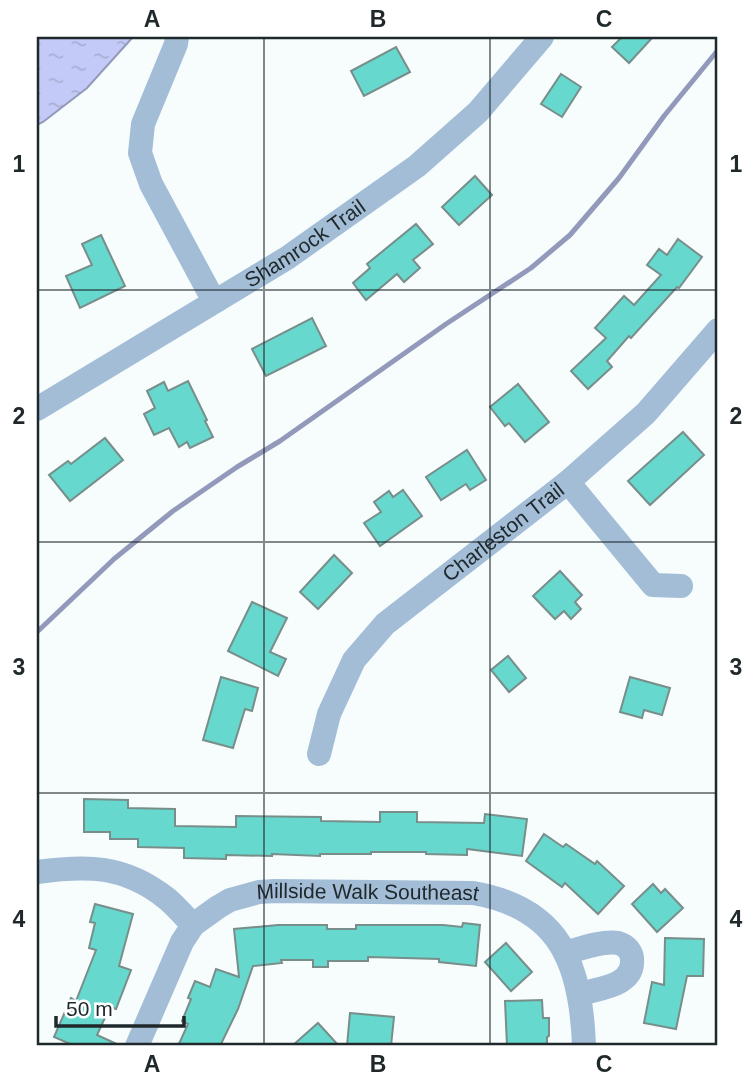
<svg xmlns="http://www.w3.org/2000/svg" width="755" height="1083" font-family="Arial,sans-serif">
<style>
.water{fill:url(#water-ripples);stroke:#9299ba;stroke-width:2}
.lines{fill:none;stroke-linecap:round;stroke-linejoin:round}
.stream{stroke:#9299ba;stroke-width:5}
.building{fill:#67d8cd;stroke:#778e8b;stroke-width:2}
.minor{stroke:#a3bdd7;stroke-width:24}
.grid{fill:none;stroke:#1f282b;stroke-width:2;stroke-opacity:0.55}
.labels{text-anchor:middle;stroke-width:6;stroke-linejoin:round;paint-order:stroke}
.street-label{font-size:21px;fill:#1f282b;stroke:#fff}
.neatline{fill:none;stroke:#1f282b;stroke-width:2.5}
.grid-label{font-size:23px;text-anchor:middle;font-weight:bold;fill:#1f282b}
</style>
<defs>
<pattern id="water-ripples" width="26" height="14" patternUnits="userSpaceOnUse" patternTransform="scale(1.75)"><rect width="26" height="14" fill="#c4caf7"/><path d="M2 4q2-2 4 0t4 0M15 11q2-2 4 0t4 0" fill="none" stroke="#a8aed4"/></pattern>
</defs>
<rect width="100%" height="100%" fill="#f7fcfd"/>
<!-- water -->
<polygon class="water" points="37,37 133,37 87,88 43,122 37,125"/>
<g class="lines">
<!-- stream -->
<polyline class="stream" points="37,632 114,559 173,511 237,467 280,441 446,324 531,268 570,235 619,178 664,116 718,50"/>
</g>
<!-- building -->
<g class="building">
<polygon points="622,37 653,37 629,63 612,47"/>
<polygon points="396,47 410,72 364,96 351,71"/>
<polygon points="561,74 581,87 562,117 541,104"/>
<polygon points="475,176 492,195 459,225 442,207"/>
<polygon points="416,224 433,244 413,260 420,268 404,282 397,274 366,300 353,283 370,268 367,264"/>
<polygon points="101,235 125,286 80,308 66,276 92,265 82,244"/>
<polygon points="678,239 702,257 679,288 677,287 631,338 629,336 607,361 612,367 588,389 571,371 606,338 595,328 624,296 634,305 661,275 647,265 659,249 667,255"/>
<polygon points="312,318 326,346 266,376 252,349"/>
<polygon points="188,381 207,420 205,421 213,437 190,448 187,442 179,447 169,428 154,435 144,414 155,408 147,391 164,382 168,391"/>
<polygon points="518,384 549,422 525,442 509,423 505,426 490,407"/>
<polygon points="683,432 704,455 650,505 628,481"/>
<polygon points="105,438 123,460 70,501 49,475 68,461 71,464"/>
<polygon points="467,450 486,480 470,490 466,484 441,500 426,477"/>
<polygon points="403,490 422,516 380,546 364,523 381,512 374,502 389,491 393,497"/>
<polygon points="334,555 352,573 318,609 300,592"/>
<polygon points="560,571 582,595 575,602 581,609 571,619 564,611 555,619 533,596"/>
<polygon points="252,602 287,618 270,652 286,659 278,676 228,651"/>
<polygon points="508,656 526,678 509,692 491,670"/>
<polygon points="221,677 258,688 252,711 245,709 233,748 203,740"/>
<polygon points="630,677 670,688 662,715 644,710 642,718 620,712"/>
<polygon points="84,799 128,800 128,808 175,809 175,826 236,827 236,816 321,817 321,821 380,822 380,812 417,812 417,822 484,823 485,814 527,819 522,856 467,849 467,855 426,854 426,852 371,852 371,854 320,854 320,856 272,854 272,856 226,855 226,859 184,858 184,848 138,847 138,839 110,839 110,832 84,832"/>
<polygon points="544,834 563,847 566,844 595,864 597,861 624,886 598,914 565,883 562,887 526,861"/>
<polygon points="653,884 661,893 665,889 683,908 657,932 632,904"/>
<polygon points="95,904 133,914 119,966 131,970 116,1009 110,1007 97,1035 121,1046 75,1046 54,1037 71,998 76,1001 96,950 89,948 95,923 90,922"/>
<polygon points="463,923 480,925 476,966 439,962 439,959 368,957 368,961 328,961 328,967 313,967 313,960 281,960 282,963 253,966 238,1009 220,1046 178,1046 188,1024 182,1021 191,999 188,998 195,981 210,987 216,969 239,977 234,929 278,925 327,925 327,929 356,929 356,925 443,925 462,927"/>
<polygon points="665,938 704,939 703,976 687,976 676,1029 644,1023 652,982 664,985"/>
<polygon points="506,943 532,972 511,991 485,962"/>
<polygon points="542,1000 543,1018 549,1018 549,1036 547,1037 547,1046 507,1046 505,1001"/>
<polygon points="350,1013 394,1017 391,1046 347,1046"/>
<polygon points="318,1023 339,1046 292,1046"/>
</g>
<g class="lines">
<!-- minor -->
<g class="minor">
<polyline points="177,37 176,44 143,124 140,153 151,184 209,292 217,300"/>
<path id="s1" d="M37 409 287 258 417 166 478 112 542 37"/>
<polyline points="568,482 653,585 681,586"/>
<path id="s2" d="M319 754 329 714 354 660 385 624 568 482 646 413 718 330"/>
<path d="M37 872C87 865 124 865 166 898 176 906 184 916 193 925"/>
<path d="M565 953C579 949 604 940 618 943 625 945 631 950 632 958 635 986 600 988 580 994"/>
<path id="s3" d="M137 1046 182 942 193 925 218 907 230 900 259 892 275 891 473 893C561 908 581 965 584 1046"/>
</g>
</g>
<!-- grid -->
<path class="grid" d="M264 37V1046M490 37V1046M37 290H718M37 542H718M37 793H718"/>
<g class="labels">
<!-- street labels -->
<g class="street-label">
<text dy="7" stroke="none"><textPath href="#s1" startOffset="315">Shamrock Trail</textPath></text>
<text dy="7" stroke="none"><textPath href="#s2" startOffset="298">Charleston Trail</textPath></text>
<text dy="7" stroke="none"><textPath href="#s3" startOffset="317">Millside Walk Southeast</textPath></text>
</g>
</g>
<!-- border -->
<rect width="755" height="1083" fill="none" stroke="#ffffff" stroke-width="77"/>
<!-- scale -->
<path d="M56 1016v10h128v-10" fill="none" stroke="#1f282b" stroke-width="3.5"/>
<text x="66" y="1016" font-size="21" fill="#1f282b" stroke="#ffffff" stroke-width="5" paint-order="stroke">50 m</text>
<rect x="38" y="38" width="678" height="1006" class="neatline"/>
<g class="grid-label">
<text x="152" y="27">A</text>
<text x="378" y="27">B</text>
<text x="604" y="27">C</text>
<text x="19" y="172">1</text>
<text x="736" y="172">1</text>
<text x="19" y="424">2</text>
<text x="736" y="424">2</text>
<text x="19" y="675">3</text>
<text x="736" y="675">3</text>
<text x="19" y="927">4</text>
<text x="736" y="927">4</text>
<text x="152" y="1072">A</text>
<text x="378" y="1072">B</text>
<text x="604" y="1072">C</text>
</g>
</svg>
